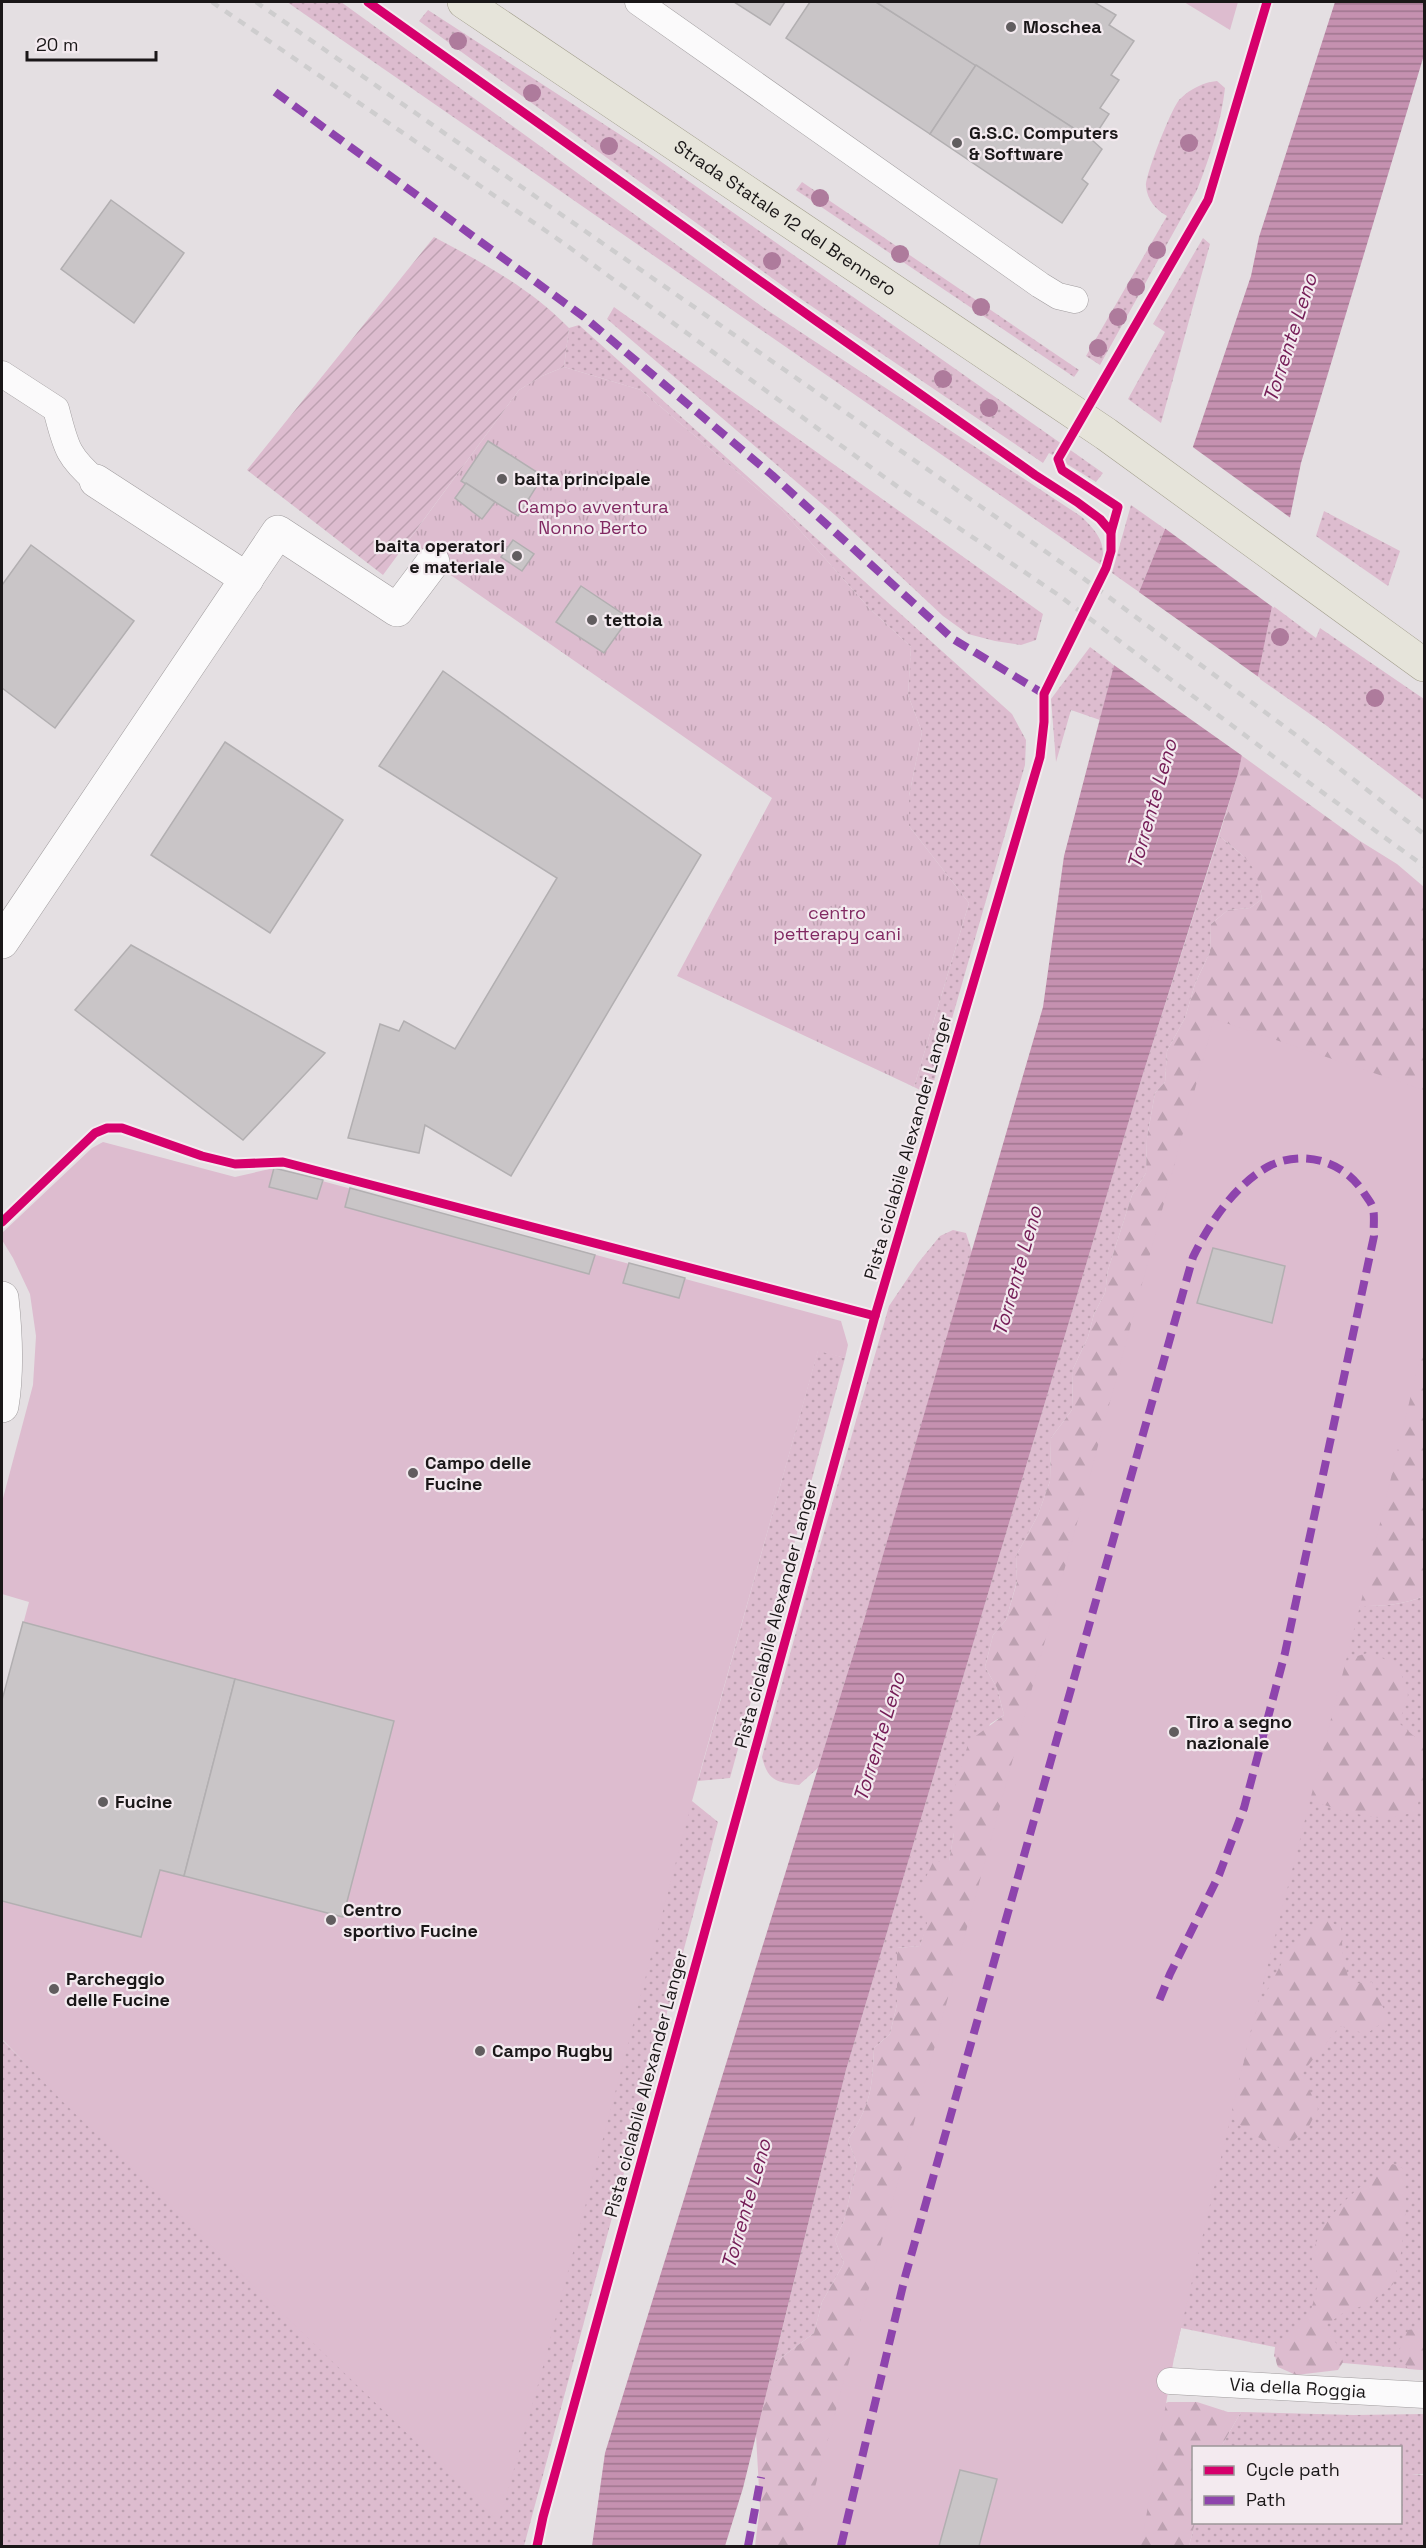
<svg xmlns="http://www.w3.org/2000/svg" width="1426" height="2548" font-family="'Space Grotesk',sans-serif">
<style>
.grass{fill:url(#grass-dots)}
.forest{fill:url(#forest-firs)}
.park{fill:url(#park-tufts)}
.garden{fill:url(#garden-furrows)}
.pitch{fill:#ddbccf}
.water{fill:url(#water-rules)}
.pier{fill:#e4dfe2}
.building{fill:#c9c5c7;stroke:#b2afb1;stroke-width:1.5}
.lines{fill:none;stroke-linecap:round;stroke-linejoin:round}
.service-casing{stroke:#a09c9e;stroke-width:27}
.minor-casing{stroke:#a09c9e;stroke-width:34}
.primary-casing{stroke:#a29e8c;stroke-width:34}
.service{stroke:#fbfafb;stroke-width:26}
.minor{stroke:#fbfafb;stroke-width:33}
.primary{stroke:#e6e4da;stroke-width:33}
.rail{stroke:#cecdce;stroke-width:4.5;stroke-dasharray:8 8;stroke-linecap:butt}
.quiet{stroke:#8e44ad;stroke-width:8;stroke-dasharray:15 8;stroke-linecap:butt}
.cycleway-casing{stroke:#f3eaef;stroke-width:13}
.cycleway{stroke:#d6006c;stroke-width:9}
.tree{fill:#ae7b9c}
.poi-dot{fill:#615d5f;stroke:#f3eaef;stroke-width:2}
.labels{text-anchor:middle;stroke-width:4.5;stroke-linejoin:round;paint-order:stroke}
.poi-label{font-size:18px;font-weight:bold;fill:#1a1718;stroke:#f3eaef;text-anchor:start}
.street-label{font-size:18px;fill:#1a1718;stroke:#f3eaef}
.park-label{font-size:18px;fill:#812962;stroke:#f3eaef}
.water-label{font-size:20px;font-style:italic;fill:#741c56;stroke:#f3eaef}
</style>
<defs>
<pattern id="grass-dots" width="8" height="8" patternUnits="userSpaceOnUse" patternTransform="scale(1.5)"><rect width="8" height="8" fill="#ddbccf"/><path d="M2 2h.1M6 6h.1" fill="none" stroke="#bda1b1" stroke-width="1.8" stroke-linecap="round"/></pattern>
<pattern id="forest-firs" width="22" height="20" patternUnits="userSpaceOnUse" patternTransform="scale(1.5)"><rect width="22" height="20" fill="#ddbccf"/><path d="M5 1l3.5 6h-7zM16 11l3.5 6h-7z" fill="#bda1b1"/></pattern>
<pattern id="park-tufts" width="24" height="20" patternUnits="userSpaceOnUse" patternTransform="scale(1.5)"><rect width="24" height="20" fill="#ddbccf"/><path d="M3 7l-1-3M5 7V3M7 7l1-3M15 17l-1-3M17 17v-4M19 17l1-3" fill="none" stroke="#bda1b1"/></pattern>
<pattern id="garden-furrows" width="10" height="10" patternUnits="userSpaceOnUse" patternTransform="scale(1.5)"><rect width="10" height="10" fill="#ddbccf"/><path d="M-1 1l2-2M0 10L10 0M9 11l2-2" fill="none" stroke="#bda1b1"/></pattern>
<pattern id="water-rules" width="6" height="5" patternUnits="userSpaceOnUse" patternTransform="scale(1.5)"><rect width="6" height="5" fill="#c591b0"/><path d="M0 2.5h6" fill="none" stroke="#9f758e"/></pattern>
</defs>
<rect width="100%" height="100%" fill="#e4dfe2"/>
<!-- grass -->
<g class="grass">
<path d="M287 2H341L764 308 1082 517C1096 531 1108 544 1101 565Z"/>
<polygon points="428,10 653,156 1103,473 1096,482 1049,453 1043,463 798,297 419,21"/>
<path d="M1217 81 1225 88C1221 123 1210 157 1197 190L1100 365 1086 356 1167 216C1156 210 1147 200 1146 186 1145 176 1172 106 1180 99 1190 89 1204 82 1217 81Z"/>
<polygon points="802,182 1079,370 1074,377 796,190"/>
<polygon points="1203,238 1210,244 1161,423 1128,399 1165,332 1153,324"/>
<polygon points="614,307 1043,614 1036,640 1021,645 995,641 968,634 943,616 835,515 607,319"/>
<polygon points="579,325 1012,714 1026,740 1025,765 930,1095 914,1087 969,903 909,826 909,796 922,732 908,695 911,647 869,608 782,510 641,390 564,367 569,328"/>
<polygon points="1131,505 1165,529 1139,592 1112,573"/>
<polygon points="1324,511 1400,551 1388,586 1316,536"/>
<polygon points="1272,605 1316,638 1320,628 1424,699 1424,800 1327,726 1257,677"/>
<polygon points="1090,647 1114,665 1100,720 1071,710 1056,762 1051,699"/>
<path d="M1219 836 1247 859 1257 872 1262 899 1250 908 1228 910 1211 924 1210 952 1195 984 1185 1018 1167 1051 1165 1082 1155 1093 1147 1138 1146 1173 1132 1195 1108 1270 1105 1293 1094 1314 1088 1337 1073 1369 1072 1410 1051 1438 1050 1481 1038 1515 1016 1556 1017 1581 1006 1620 993 1635 985 1667 997 1688 1004 1715 990 1724 954 1833 949 1862 920 1946 897 1948V2004L890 2034 874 2048C872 2091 871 2103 848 2140L857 2164 844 2221 835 2240 844 2263 822 2302 814 2333 774 2363 846 2070 1142 1077Z"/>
<path d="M953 1230 966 1233 972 1252 864 1620 818 1768 799 1785C776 1782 768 1781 762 1757L811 1577 889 1306 918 1263 940 1236Z"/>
<polygon points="818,1350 845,1358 730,1778 698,1781"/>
<path d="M1424 1596V2370L1274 2357 1275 2347 1181 2328 1174 2358 829 2546 1360 1606C1382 1606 1404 1605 1424 1596Z"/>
<polygon points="692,1801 718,1822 524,2546 2,2546 2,2040 240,2272"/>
<polygon points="1241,2412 1354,2415 1424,2414 1424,2474 1411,2474 1424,2475 1424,2546 1189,2546 1195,2523 1400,2522 1400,2448 1221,2447"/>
</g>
<!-- forest -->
<g class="forest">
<path d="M1241 755 1360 841 1397 864 1424 887V1596C1404 1605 1382 1606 1360 1606L1326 1483 829 2546H755L760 2507 756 2435 774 2363 814 2333 822 2302 844 2263 835 2240 844 2221 857 2164 848 2140C871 2103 872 2091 874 2048L890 2034 897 2004V1948L920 1946 927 1923 915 1901 933 1862 949 1861 954 1833 955 1787 969 1741 1004 1715 997 1688 985 1667 993 1635 1006 1620 1017 1582 1016 1556 1038 1515 1050 1481 1051 1438 1072 1410 1073 1369 1088 1337 1094 1314 1105 1293 1108 1270 1132 1195 1146 1173 1147 1138 1155 1093 1165 1082 1167 1051 1185 1018 1195 984 1210 952 1211 924 1228 910 1250 908 1262 899C1255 860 1248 860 1219 836L1238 774Z"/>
<path d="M1371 1652 1399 1667 1408 1695 1399 1723 1423 1744C1426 1769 1422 1788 1416 1812L1386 1819 1345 1812 1310 1800 1309 1777 1330 1695 1345 1664 1354 1657Z"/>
<polygon points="1321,1918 1341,1927 1343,1957 1350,1984 1372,1982 1388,2019 1366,2034 1340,2026 1302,2073 1318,2109 1308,2128 1283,2150 1252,2134 1230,2117 1256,2012 1289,1949"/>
<path d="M1393 2164 1404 2169 1406 2207 1401 2253 1393 2284 1373 2302 1343 2313 1329 2323 1321 2324 1336 2343 1343 2362 1338 2370 1296 2375 1278 2367C1268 2343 1289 2330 1308 2321 1311 2308 1317 2293 1318 2279 1318 2272 1311 2264 1312 2257 1320 2216 1360 2184 1393 2164Z"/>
<polygon points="1424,2328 1424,2370 1408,2369 1398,2353 1408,2330"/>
<polygon points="1168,2402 1197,2402 1228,2412 1241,2412 1221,2447 1194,2448 1195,2523 1189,2546 1119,2546 1154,2409"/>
</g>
<!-- park -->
<polygon class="park" points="564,367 641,390 782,510 869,608 911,647 908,695 922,732 909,796 909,826 969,903 914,1087 677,976 772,798 406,544 519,390 542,376"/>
<!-- garden -->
<path class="garden" d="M434 237C483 263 530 288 569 328L564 367 542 376 519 390 383 575 247 470Z"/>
<!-- pitch -->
<g class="pitch">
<polygon points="1184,2 1238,2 1230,30"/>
<polygon points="1214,1019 1424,1090 1424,1341 1360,1606 1251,2030 1174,2358 1141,2546 799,2546"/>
<polygon points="103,1142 235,1177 274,1168 841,1321 848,1345 845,1358 818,1351 692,1801 541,2374 499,2522 63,2102 2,2039 2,1703 29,1602 2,1594 2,1502 33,1385 36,1336 30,1294 13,1258 2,1240 2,1233 92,1148"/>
</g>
<!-- water -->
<polygon class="water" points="1335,2 1424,2 1424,55 1301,463 1238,774 1142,1077 846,2070 743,2488 725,2546 592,2546 605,2453 864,1620 1043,1007 1064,856 1114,665 1139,592 1165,529 1251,276 1259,237"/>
<!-- pier -->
<g class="pier">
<polygon points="1190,445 1292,519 1274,608 1163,527"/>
<polygon points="1136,590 1260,678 1244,757 1111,663"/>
</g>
<!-- building -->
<g class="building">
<polygon points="734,2 785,2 770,25"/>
<polygon points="810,2 876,2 976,65 930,134 786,38"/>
<polygon points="876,2 1094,2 1116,15 1109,25 1134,41 1111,75 1119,80 1100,108 1109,114 1092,140"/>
<polygon points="976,65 1092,140 1102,149 1082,179 1088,184 1062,223 930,134"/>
<polygon points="111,200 184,253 134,323 61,269"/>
<polygon points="488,441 543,476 518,516 461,481"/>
<polygon points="466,483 495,502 482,519 455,498"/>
<polygon points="513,540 534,554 522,571 501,557"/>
<polygon points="31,545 134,621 55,728 2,688 2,585"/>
<polygon points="581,586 629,618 604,653 556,622"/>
<polygon points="443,671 701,855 511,1176 425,1125 419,1153 348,1138 380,1024 399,1031 404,1021 455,1049 557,878 379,766"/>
<polygon points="225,742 343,820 270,933 151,855"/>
<polygon points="131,945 325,1053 243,1140 75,1010"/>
<polygon points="274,1168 323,1180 317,1199 269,1187"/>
<polygon points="350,1188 595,1255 589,1274 345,1207"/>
<polygon points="1213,1248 1285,1266 1272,1323 1197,1303"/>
<polygon points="629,1263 685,1278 679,1298 623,1283"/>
<polygon points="23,1622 235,1679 184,1876 160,1870 141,1937 2,1901 2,1700"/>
<polygon points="235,1679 394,1721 343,1917 184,1876"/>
<polygon points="960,2470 997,2479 979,2546 939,2546"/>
</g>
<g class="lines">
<!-- service casing -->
<g class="service-casing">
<g id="service">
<polyline points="638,2 1040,285 1058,296 1075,300"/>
<path d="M2 374 56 409C66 446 66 455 96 481"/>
<path id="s1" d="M1170 2381 1424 2395"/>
</g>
</g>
<!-- minor casing -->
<g class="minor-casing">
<g id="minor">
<polyline points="96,481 247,579"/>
<polyline points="2,942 278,532 397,610 433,562"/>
<path d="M2 1298C6 1334 8 1370 2 1406"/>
</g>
</g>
<!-- primary casing -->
<g class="primary-casing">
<g id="primary">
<path id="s2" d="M464 2 1106 434 1424 665"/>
</g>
</g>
<!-- service -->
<use href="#service" class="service"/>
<!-- minor -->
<use href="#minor" class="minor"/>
<!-- primary -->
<use href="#primary" class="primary"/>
<!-- rail -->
<g class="rail">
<polyline points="212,2 562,242 898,487 1057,594 1282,763 1424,866"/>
<polyline points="256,2 1072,570 1300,738 1424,834"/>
</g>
<!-- quiet -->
<g class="quiet">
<polyline points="275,92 584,317 772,475 953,639 1044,694"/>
<polyline points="748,2546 761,2477"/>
<path d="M841 2546 905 2277 1193 1257C1209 1224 1232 1189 1264 1169 1298 1148 1343 1159 1364 1193 1367 1198 1372 1203 1373 1209 1375 1217 1373 1228 1374 1236L1285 1653 1244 1808 1219 1875 1170 1974 1157 2006"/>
</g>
<!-- cycleway casing -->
<g class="cycleway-casing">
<g id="cycleway">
<polyline points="368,2 815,320 1035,475 1077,502 1100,519 1111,532"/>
<polyline points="2,1222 95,1133 107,1128 122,1128 202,1156 235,1164 283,1162 875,1316"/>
<polyline points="537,2546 543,2517 875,1316 1040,757 1044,722 1044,694 1106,568 1111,551 1111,532 1118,507 1062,470 1058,459 1208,200 1267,2"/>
</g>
</g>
<!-- cycleway -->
<use href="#cycleway" class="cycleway"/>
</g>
<!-- trees -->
<g class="tree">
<circle cx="458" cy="41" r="9"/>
<circle cx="532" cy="93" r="9"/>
<circle cx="1189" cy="143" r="9"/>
<circle cx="609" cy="146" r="9"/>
<circle cx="820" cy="198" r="9"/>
<circle cx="1157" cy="250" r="9"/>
<circle cx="900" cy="254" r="9"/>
<circle cx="772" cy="261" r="9"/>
<circle cx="1136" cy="287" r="9"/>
<circle cx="981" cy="307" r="9"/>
<circle cx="1118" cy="317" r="9"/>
<circle cx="1098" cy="348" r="9"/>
<circle cx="943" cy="379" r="9"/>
<circle cx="989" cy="408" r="9"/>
<circle cx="1280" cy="637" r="9"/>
<circle cx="1375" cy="698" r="9"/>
</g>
<!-- markers -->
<g class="poi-dot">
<circle cx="1011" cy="27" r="6"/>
<circle cx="957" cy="143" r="6"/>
<circle cx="502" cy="479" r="6"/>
<circle cx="517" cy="556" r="6"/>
<circle cx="592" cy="620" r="6"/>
<circle cx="413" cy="1473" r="6"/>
<circle cx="1174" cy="1732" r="6"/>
<circle cx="103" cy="1802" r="6"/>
<circle cx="331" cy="1920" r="6"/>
<circle cx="54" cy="1989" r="6"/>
<circle cx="480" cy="2051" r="6"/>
</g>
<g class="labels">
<!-- poi labels -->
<g class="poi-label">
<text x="1023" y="33">Moschea</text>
<text x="969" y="139">G.S.C. Computers<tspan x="969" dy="21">&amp; Software</tspan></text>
<text x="514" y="485">baita principale</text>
<text x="505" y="552" text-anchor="end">baita operatori<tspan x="505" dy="21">e materiale</tspan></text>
<text x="604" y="626">tettoia</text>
<text x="425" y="1469">Campo delle<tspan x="425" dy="21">Fucine</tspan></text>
<text x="1186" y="1728">Tiro a segno<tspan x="1186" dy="21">nazionale</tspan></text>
<text x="115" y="1808">Fucine</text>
<text x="343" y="1916">Centro<tspan x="343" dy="21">sportivo Fucine</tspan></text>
<text x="66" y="1985">Parcheggio<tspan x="66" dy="21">delle Fucine</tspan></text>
<text x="492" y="2057">Campo Rugby</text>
</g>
<!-- street labels -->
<g class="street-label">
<text dy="6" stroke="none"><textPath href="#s2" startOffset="387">Strada Statale 12 del Brennero</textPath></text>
<text transform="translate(908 1147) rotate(-74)" y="6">Pista ciclabile Alexander Langer</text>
<text transform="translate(776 1615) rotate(-75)" y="6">Pista ciclabile Alexander Langer</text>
<text transform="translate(646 2084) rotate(-75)" y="6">Pista ciclabile Alexander Langer</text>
<text dy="6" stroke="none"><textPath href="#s1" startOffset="128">Via della Roggia</textPath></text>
</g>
<!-- park labels -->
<g class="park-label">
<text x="593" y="513">Campo avventura<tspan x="593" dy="21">Nonno Berto</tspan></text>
<text x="837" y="919">centro<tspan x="837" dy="21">petterapy cani</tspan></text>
</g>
<!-- water labels -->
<g class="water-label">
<text transform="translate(1290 338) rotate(-72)" y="7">Torrente Leno</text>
<text transform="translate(1152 804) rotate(-74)" y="7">Torrente Leno</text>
<text transform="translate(1017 1271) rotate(-74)" y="7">Torrente Leno</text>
<text transform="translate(879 1737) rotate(-73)" y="7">Torrente Leno</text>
<text transform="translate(746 2204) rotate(-74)" y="7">Torrente Leno</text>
</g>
</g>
<!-- border -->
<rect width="1426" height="2548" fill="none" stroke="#1a1718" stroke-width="6"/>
<!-- legend -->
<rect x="1192" y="2446" width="210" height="78" fill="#f3eaef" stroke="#9c9699" stroke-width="1.5"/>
<rect x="1204" y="2466" width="30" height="9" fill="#d6006c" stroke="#9c9699" stroke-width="1.5"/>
<text x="1246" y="2476" font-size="18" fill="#1a1718">Cycle path</text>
<rect x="1204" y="2496" width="30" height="9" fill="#8e44ad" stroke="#9c9699" stroke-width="1.5"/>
<text x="1246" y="2506" font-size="18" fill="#1a1718">Path</text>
<!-- scale -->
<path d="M27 51v9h129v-9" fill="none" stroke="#1a1718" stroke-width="3"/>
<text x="36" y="51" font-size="18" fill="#1a1718" stroke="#f3eaef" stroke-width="4.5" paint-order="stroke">20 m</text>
</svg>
